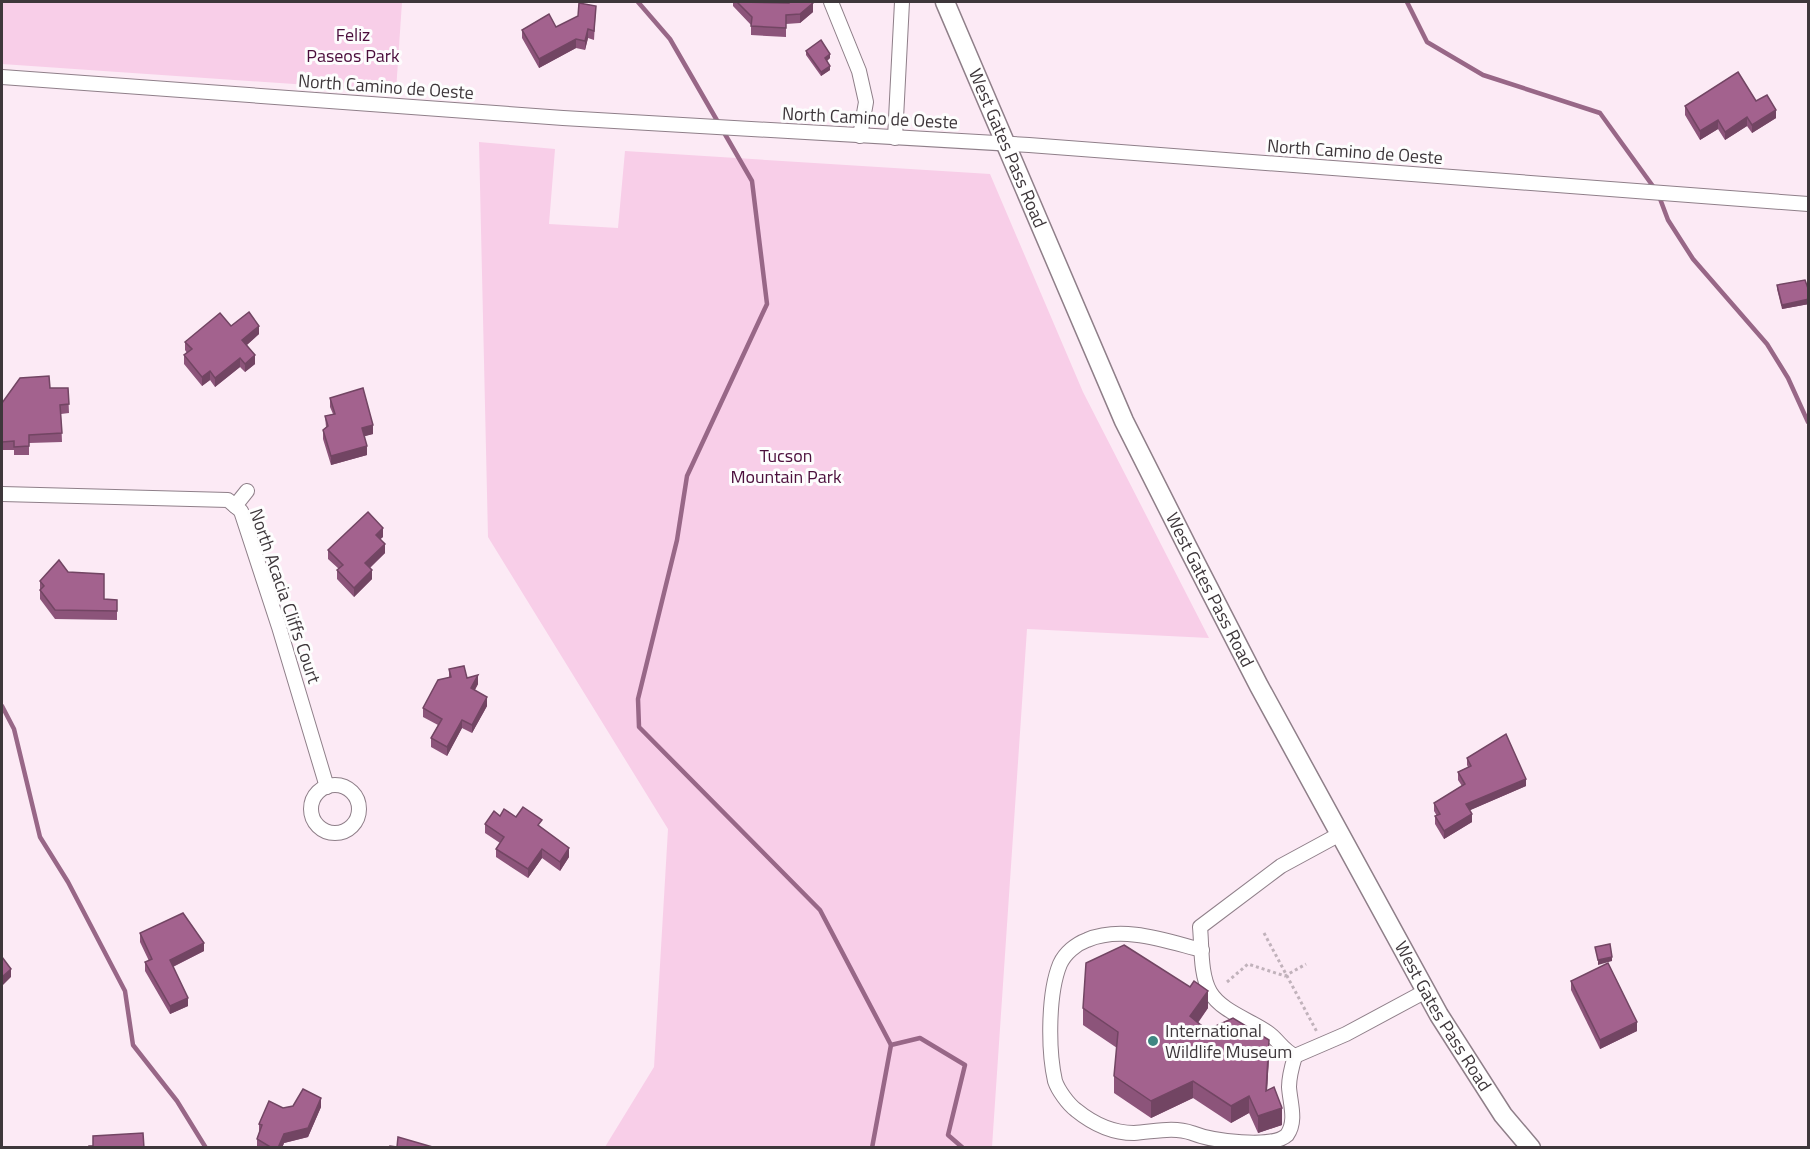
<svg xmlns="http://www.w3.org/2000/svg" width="1810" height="1149" font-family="'Titillium Web',sans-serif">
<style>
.green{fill:#f8cee8}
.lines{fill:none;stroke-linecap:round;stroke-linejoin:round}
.stream{stroke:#986787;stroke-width:4.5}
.minor-casing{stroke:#8f7f89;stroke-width:16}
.major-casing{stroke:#8f7f89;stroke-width:21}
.path{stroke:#c1b2bb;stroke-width:3;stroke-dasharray:3 3;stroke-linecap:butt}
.minor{stroke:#fff;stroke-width:14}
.major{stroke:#fff;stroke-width:18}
.wall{fill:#8c547a}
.shaded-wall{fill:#724563}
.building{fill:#a3628e;stroke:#724563;stroke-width:1.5}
.poi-dot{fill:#3f8682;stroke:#fdfdfd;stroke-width:2}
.labels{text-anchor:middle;stroke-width:6;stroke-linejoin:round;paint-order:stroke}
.park-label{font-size:18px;fill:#4b0e3c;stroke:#fdfdfd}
.street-label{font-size:18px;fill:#3e373b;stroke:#fdfdfd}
.poi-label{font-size:18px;fill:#3e373b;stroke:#fdfdfd;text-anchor:start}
</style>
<rect width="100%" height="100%" fill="#fceaf5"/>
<!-- green -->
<g class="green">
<polygon points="2,2 402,2 396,91 2,64"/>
<polygon points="479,142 555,149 549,224 618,228 625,151 990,174 1083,392 1209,638 1027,629 992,1147 605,1147 654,1067 668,829 488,537"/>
</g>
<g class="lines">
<!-- stream -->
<g class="stream">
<polyline points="638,2 670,39 752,181 767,304 687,476 677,540 638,699 639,727 820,910 891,1045 872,1148"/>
<polyline points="1407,2 1427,42 1483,75 1600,113 1655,189"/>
<polyline points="1659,196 1668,220 1693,259 1767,344 1788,378 1808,422"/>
<polyline points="2,706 14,729 40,837 68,882 125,991 133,1045 177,1101 206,1148"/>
<polyline points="891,1045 920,1038 965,1065 948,1135 963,1148"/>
</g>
<!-- minor casing -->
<g class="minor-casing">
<g id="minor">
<polyline points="831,2 859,71 866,102 860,136"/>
<polyline points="2,77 563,118 1029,145 1808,204"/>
<polyline points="895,138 902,2"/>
<polyline points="2,494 228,500 241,511 279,627 327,787"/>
<polyline points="235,506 247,491"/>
<circle cx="335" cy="809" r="24"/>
<path d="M1340 834 1281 866 1200 927C1202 947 1200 974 1210 992 1221 1011 1250 1020 1267 1032 1278 1039 1282 1050 1295 1056L1346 1034 1426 991"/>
<path d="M1202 950C1166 941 1123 925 1087 940 1076 944 1065 953 1060 964 1048 993 1048 1050 1055 1081 1058 1090 1068 1104 1076 1110 1092 1123 1112 1133 1134 1133 1153 1132 1173 1126 1192 1133 1212 1141 1272 1149 1287 1135 1297 1121 1290 1103 1289 1087 1289 1076 1292 1066 1295 1056"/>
</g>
</g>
<!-- major casing -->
<g class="major-casing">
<g id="major">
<path id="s1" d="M945 2 1124 421 1187 546 1259 686 1439 1015 1503 1115 1531 1148"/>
</g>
</g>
<!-- path -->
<g class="path">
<polyline points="1264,933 1317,1032"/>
<polyline points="1227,982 1248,964 1285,976 1306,964"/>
</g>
<!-- minor -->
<use href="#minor" class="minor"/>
<!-- major -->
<use href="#major" class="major"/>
</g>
<!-- wall -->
<g class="wall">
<polygon points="733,2 764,2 813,12 800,23 786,24 786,37 751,35 751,25 733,6"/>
<polygon points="596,6 594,40 588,38 585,50 576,48 539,68 522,38 522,30 556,27 578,16"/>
<polygon points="806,51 830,58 827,61 830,70 821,76 806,55"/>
<polygon points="1756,101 1776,118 1752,133 1747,126 1725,140 1718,129 1700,140 1685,115 1685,106"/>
<polygon points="1777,285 1809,291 1809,304 1782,309 1777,289"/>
<polygon points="231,326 259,334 247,345 255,364 245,372 240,367 215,387 210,380 202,386 184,364 184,355 187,353 185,350 185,342"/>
<polygon points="50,388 68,388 69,413 61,414 62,442 29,443 29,455 14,455 14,450 2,450 2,441"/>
<polygon points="330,398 373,434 364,436 367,455 331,465 323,439 323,430 326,427 325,416 333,414 330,407"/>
<polygon points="383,537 380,539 385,553 370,568 372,579 354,597 337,579 337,570 339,569 328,559 328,550"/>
<polygon points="68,572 104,599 117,611 117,620 55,619 40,599 40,581"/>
<polygon points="449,669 478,684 475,690 487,706 472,733 462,728 447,756 431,747 431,738 438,725 423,717 423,708 449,678"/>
<polygon points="1467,758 1526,786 1470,810 1472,822 1444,839 1435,824 1435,816 1437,816 1434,811 1434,803 1462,786 1458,780 1458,772 1468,767 1467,765"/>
<polygon points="500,816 516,817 542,828 569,857 560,871 542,858 528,878 496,857 496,849 500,843 485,833 485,824"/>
<polygon points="140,933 204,951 173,967 188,1006 170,1014 145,971 145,962 149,961 140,942"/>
<polygon points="1571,981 1637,1031 1600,1049 1571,990"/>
<polygon points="1083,1008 1208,1008 1198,1023 1207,1030 1269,1057 1267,1090 1282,1125 1258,1133 1249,1113 1231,1123 1193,1098 1151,1118 1114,1093 1114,1076 1117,1048 1083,1025"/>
<polygon points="321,1107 308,1137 284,1143 282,1148 257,1148 257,1139 259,1133 259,1124 283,1108"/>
</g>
<!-- shaded-wall -->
<g class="shaded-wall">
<polygon points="813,3 813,12 800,23 800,14"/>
<polygon points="588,29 588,38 585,50 585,41"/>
<polygon points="576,39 576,48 539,68 539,59"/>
<polygon points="830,54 830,58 825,62 825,58"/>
<polygon points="830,66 830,70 821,76 821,72"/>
<polygon points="1776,110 1776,118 1752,133 1752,125"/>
<polygon points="1747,117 1747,126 1725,140 1725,132"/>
<polygon points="1718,120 1718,129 1700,140 1700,131"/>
<polygon points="1809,299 1809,304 1782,309 1782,305"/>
<polygon points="259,326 259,334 242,349 242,340"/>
<polygon points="255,355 255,364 245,372 245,364"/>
<polygon points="240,358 240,367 215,387 215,378"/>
<polygon points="210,371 210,380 202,386 202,377"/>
<polygon points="373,425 373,434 362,437 362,428"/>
<polygon points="367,446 367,455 331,465 331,456"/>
<polygon points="383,528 383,537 376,543 376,535"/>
<polygon points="385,544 385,553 365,572 365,563"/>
<polygon points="372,570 372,579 354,597 354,588"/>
<polygon points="478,675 478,684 471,696 471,688"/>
<polygon points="487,697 487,706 472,733 472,725"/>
<polygon points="462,720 462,728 447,756 447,747"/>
<polygon points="1526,779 1526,786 1466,812 1466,804"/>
<polygon points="1472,814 1472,822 1444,839 1444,831"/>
<polygon points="569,848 569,857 560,871 560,862"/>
<polygon points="542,849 542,858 528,878 528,869"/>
<polygon points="204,943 204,951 170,968 170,960"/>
<polygon points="1612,957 1612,961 1598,965 1598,960"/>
<polygon points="11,969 11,977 2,986 2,977"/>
<polygon points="1208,991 1208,1008 1190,1033 1190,1016"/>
<polygon points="188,998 188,1006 170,1014 170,1006"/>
<polygon points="1637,1022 1637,1031 1600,1049 1600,1040"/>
<polygon points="1269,1040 1269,1057 1266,1108 1266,1091"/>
<polygon points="1193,1081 1193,1098 1151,1118 1151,1101"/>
<polygon points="1249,1096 1249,1113 1231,1123 1231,1106"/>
<polygon points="321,1098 321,1107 308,1137 284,1143 282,1148 278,1148 284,1134"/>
<polygon points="1282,1108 1282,1125 1258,1133 1258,1116"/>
</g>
<!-- building -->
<g class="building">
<polygon points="737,2 789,3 790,2 811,2 813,3 800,14 786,15 786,28 751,26 752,17"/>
<polygon points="579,3 596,6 594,31 588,29 585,41 576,39 539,59 522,30 549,14 556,27 578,16"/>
<polygon points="821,40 830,54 825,58 830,66 821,72 806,51"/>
<polygon points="1738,72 1756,101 1767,95 1776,110 1752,125 1747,117 1725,132 1718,120 1700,131 1685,106"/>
<polygon points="1805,280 1809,291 1809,299 1782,305 1777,285"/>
<polygon points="249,312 259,326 242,340 255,355 245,364 240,358 215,378 210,371 202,377 184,355 192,349 185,342 220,313 231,326"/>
<polygon points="49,376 50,388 68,388 69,404 60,405 62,433 29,435 29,446 14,447 14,441 2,442 2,403 20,378"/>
<polygon points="363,388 373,425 362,428 367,446 331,456 323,430 328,426 325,416 335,414 330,398"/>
<polygon points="368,512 383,528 376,535 385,544 365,563 372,570 354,588 337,570 343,565 328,550"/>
<polygon points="59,560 68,572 104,574 104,599 117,600 117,611 55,610 40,590 44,586 40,581"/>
<polygon points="464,666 467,678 478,675 471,688 487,697 472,725 462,720 447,747 431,738 442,719 423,708 438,680 451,677 449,669"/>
<polygon points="1506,734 1526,779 1466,804 1472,814 1444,831 1435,816 1440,814 1434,803 1465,784 1458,772 1471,766 1467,758"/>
<polygon points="523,807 542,820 538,825 569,848 560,862 542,849 528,869 496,849 504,837 485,824 494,811 500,816 504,809 516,817"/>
<polygon points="183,913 204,943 170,960 188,998 170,1006 145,962 152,959 140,933"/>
<polygon points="1610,944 1612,957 1598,960 1595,947"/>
<polygon points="1124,945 1190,987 1194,981 1208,991 1190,1016 1207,1030 1233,1018 1269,1040 1266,1091 1274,1087 1282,1108 1258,1116 1249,1096 1231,1106 1193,1081 1151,1101 1114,1076 1118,1032 1083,1008 1086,963"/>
<polygon points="2,957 11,969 2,977"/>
<polygon points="1608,963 1637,1022 1600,1040 1571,981"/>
<polygon points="303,1089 321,1098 308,1128 284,1134 278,1148 272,1148 257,1139 262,1125 259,1124 269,1101 283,1108 293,1106"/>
<polygon points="143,1133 144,1148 89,1148 89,1146 93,1146 93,1136"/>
<polygon points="398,1137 436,1148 390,1148 390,1146 397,1147"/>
</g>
<!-- markers -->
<circle class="poi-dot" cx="1153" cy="1041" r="6"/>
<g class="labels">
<!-- park labels -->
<g class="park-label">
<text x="353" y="41">Feliz<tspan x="353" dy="21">Paseos Park</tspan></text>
<text x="786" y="462">Tucson<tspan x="786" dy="21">Mountain Park</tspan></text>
</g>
<!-- street labels -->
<g class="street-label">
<text transform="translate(386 87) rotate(4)" y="6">North Camino de Oeste</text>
<text transform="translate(870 118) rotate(3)" y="6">North Camino de Oeste</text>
<text dy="6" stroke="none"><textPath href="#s1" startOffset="159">West Gates Pass Road</textPath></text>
<text transform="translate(1355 152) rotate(4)" y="6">North Camino de Oeste</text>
<text dy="6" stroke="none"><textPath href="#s1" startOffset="645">West Gates Pass Road</textPath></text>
<text transform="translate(285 596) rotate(71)" y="6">North Acacia Cliffs Court</text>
<text dy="6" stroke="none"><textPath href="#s1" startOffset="1131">West Gates Pass Road</textPath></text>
</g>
<!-- poi labels -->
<g class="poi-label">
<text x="1165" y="1037">International<tspan x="1165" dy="21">Wildlife Museum</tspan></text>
</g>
</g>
<!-- border -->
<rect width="1810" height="1149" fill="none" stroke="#3e373b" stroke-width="6"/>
</svg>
